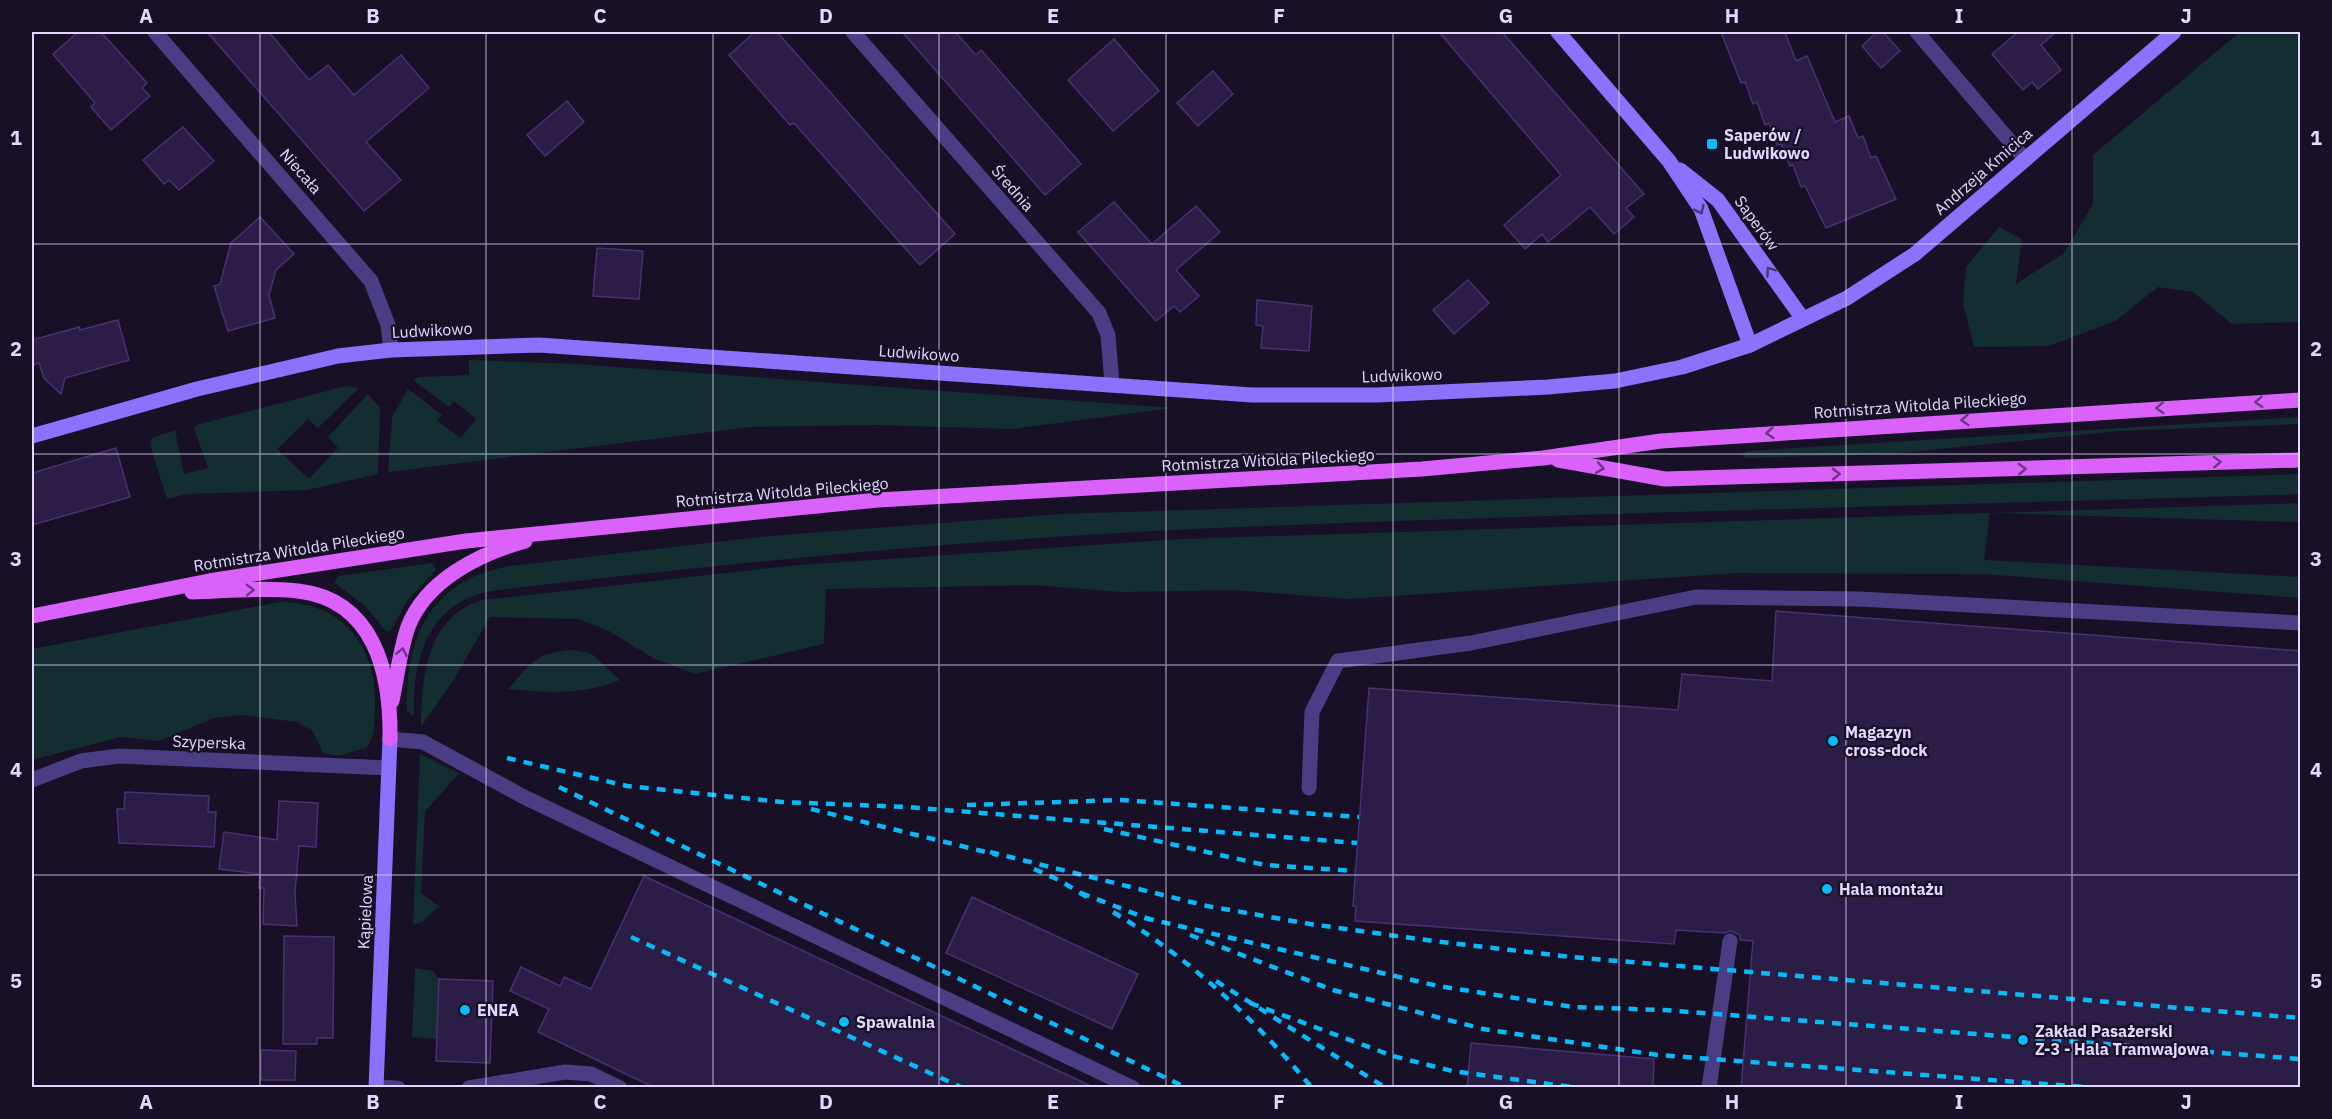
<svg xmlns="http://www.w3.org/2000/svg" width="2332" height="1119" font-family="'IBM Plex Sans',sans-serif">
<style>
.green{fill:#132d31}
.building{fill:#2c1d47;stroke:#483072;stroke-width:1.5}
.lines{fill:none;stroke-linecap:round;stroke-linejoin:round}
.lane{stroke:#4b3d84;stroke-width:15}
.street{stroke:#4b3d84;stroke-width:15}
.secondary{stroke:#8b71fb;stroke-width:15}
.primary{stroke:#da62fa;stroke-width:15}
.rail{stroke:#09b9f8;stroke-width:4.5;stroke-dasharray:9 8;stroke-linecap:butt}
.oneway{stroke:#46377c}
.oneway2{stroke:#6f3586}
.grid{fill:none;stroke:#e2d7fe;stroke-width:1.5;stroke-opacity:0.55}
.poi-dot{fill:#09b9f8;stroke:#181027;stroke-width:2}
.labels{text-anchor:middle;stroke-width:4.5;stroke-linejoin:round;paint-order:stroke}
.poi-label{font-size:16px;font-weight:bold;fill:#e2d7fe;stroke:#181027;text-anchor:start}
.street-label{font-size:16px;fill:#e2d7fe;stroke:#181027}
.neatline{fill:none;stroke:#e2d7fe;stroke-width:2}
.grid-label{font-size:20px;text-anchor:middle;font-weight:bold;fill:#e2d7fe}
</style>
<rect width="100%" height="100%" fill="#181027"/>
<!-- green -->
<g class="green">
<polygon points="2240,32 2300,32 2300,322 2232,324 2193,292 2158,287 2115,321 2049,346 1974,347 1963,304 1966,267 1999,227 2022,239 2016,284 2064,253 2093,204 2093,155"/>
<polygon points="469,360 577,364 1173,408 1013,429 875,425 751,427 388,472 392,417 408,389 442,415 437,421 461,438 476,419 454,401 449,407 413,380 419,377 469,375"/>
<polygon points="346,386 359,388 318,428 308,419 277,449 309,479 338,448 328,437 368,394 380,408 378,474 307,490 186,494 167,499 150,445 152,438 175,430 184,474 208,468 194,428 196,425"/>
<polygon points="2300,417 2300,424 2119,431 1891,454 1746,458 1742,455 1747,451"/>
<path d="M2300 474V494C1932 506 1563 513 1194 529 961 540 730 563 498 590 430 599 412 655 414 717L407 710C406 636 430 580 510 566L769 536 1062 514Z"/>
<path d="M2300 503V522L1990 513 1984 560 2300 577V598L1983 574 1739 573 1349 599 1235 590 1121 592 1034 585 826 589 824 644 695 674 653 658 609 631 579 619 490 617 454 679 421 727C422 678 426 617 482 600L799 565 1182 539Z"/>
<polygon points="432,563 436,570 407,601 390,632 385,630 366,607 334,582 338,576"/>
<path d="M280 602C343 602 378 647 375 708 374 723 376 736 366 748L338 756 323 753 312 730 297 722 243 715 214 718 159 741 121 737 32 760V649Z"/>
<path d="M574 650 592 654 620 680C583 695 548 693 508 689 534 661 534 653 574 650Z"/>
<polygon points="420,754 459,773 425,812 421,893 439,906 422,922 413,925"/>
<polygon points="415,968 433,971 439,979 437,1039 412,1037"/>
</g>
<!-- building -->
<g class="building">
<polygon points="78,32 101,32 147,83 142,88 150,96 111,130 91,107 95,103 53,54"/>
<polygon points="207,32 269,32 309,80 328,65 354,95 401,55 429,88 366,142 401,180 364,211"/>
<polygon points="755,32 777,32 955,234 920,265 794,123 790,125 729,55"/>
<polygon points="902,32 955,32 976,55 981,50 1081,164 1045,195"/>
<polygon points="1439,32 1502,32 1644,194 1626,208 1634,217 1614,234 1590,207 1548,242 1542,234 1525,249 1504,225 1561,175"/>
<polygon points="1721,32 1785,32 1796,61 1807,56 1835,122 1849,116 1858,138 1863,136 1871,158 1876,156 1896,199 1826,228 1805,186 1801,187 1793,165 1790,166 1781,144 1777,145 1769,123 1765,125 1757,102 1753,104 1745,82 1741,83"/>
<polygon points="1877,32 1883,32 1900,51 1881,68 1862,46"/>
<polygon points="2018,32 2056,32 2041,45 2061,70 2038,89 2032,82 2023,90 1992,54"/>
<polygon points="1114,39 1159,91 1113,131 1068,80"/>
<polygon points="1213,71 1233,94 1198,126 1177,103"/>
<polygon points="567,101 584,122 545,156 527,135"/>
<polygon points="183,127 214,161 179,190 169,180 164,184 143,160"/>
<polygon points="1114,202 1152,244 1196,206 1220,232 1176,270 1199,296 1180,312 1174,306 1156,321 1078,232"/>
<polygon points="260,217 294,254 276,270 269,295 275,318 228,331 214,286 220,284 231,243"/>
<polygon points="597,248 643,251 639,299 593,296"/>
<polygon points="1468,280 1489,303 1454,334 1433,310"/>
<polygon points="1257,300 1312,306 1309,351 1261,348 1263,326 1256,325"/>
<polygon points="118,320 129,360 65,378 61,394 44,378 39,363 32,365 32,340 79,327 80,330"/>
<polygon points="116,448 130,497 32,525 32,473"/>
<polygon points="1776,611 2301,651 2301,1088 1741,1088 1753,941 1740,940 1740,935 1731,931 1724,933 1676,930 1674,944 1355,921 1356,906 1353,906 1369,688 1678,710 1682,674 1772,681"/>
<polygon points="125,792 209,796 208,812 216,812 214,847 119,843 117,809 124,809"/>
<polygon points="279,801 318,803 316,847 299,846 295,893 297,926 263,924 264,888 259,888 260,874 219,869 224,832 277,840"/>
<polygon points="644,876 1095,1088 655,1088 538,1032 549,1009 510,991 521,967 560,986 564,977 591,989"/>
<polygon points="972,897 1138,974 1112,1029 946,953"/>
<polygon points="284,936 334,937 333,1038 317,1038 317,1044 283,1044"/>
<polygon points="439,979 493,981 490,1063 436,1061"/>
<polygon points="1471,1043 1654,1059 1653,1088 1467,1088"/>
<polygon points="261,1050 296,1051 295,1080 261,1080"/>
</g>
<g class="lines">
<!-- lane -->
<g class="lane">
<polyline points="390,739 423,742 524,797 1133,1088"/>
<polyline points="1309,788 1312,712 1338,661 1471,643 1696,597 1859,599 2300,623"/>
<polyline points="376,1087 398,1088"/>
<polyline points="469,1088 565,1072 591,1074 620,1088"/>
<polyline points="1709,1088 1730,941"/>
</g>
<!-- street -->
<g class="street">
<polyline points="155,32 371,281 388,325 391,350"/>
<polyline points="853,32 1099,313 1108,335 1112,384"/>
<polyline points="1917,32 2025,159"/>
<polyline points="32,780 81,761 119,756 389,768"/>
</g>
<!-- secondary -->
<g class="secondary">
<polyline points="1558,32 1669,161 1701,209 1750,345"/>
<polyline points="1680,170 1718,200 1803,319"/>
<polyline points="32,436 197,389 338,356 391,350 539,345 1252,395 1377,395 1548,387 1615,381 1682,367 1750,345 1847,298 1915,254 2174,32"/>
<polyline points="376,1088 390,739"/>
</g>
<!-- primary -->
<g class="primary">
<polyline points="1558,460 1665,479 2300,460"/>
<path d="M192 592C226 591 263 587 298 591 375 600 391 674 390 739"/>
<polyline points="32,616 209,581 466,541 878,500 1422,469 1543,458 1661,441 2300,400"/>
<path d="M392 701C397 677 400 650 408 627 426 580 479 554 525 541"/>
</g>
<!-- rail -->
<g class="rail">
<polyline points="507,758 627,786 782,802 907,807 1357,843"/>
<polyline points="559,787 1187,1088"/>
<polyline points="967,805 1121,800 1359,817"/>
<polyline points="811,809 998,855"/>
<polyline points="1104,829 1265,865 1355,871"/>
<polyline points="990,852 1207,906 1310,924 1433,941 1571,957 2300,1018"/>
<polyline points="1034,869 1059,880 1087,897"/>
<polyline points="1081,893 1151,920"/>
<path d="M1113 912C1189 958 1256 1020 1312 1088"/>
<polyline points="1145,918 1438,986 1573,1007 1664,1010 2300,1059"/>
<polyline points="1190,935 1333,990 1483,1029 1658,1055 2098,1088"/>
<polyline points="631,937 963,1088"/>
<polyline points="1216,981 1386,1088"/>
<polyline points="1250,1003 1393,1056 1452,1071 1579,1088"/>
</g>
</g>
<!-- one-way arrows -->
<defs><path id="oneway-chevron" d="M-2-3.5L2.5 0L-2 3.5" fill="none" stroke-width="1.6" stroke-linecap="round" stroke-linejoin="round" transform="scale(1.5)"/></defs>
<g class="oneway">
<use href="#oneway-chevron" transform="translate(1700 210) rotate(64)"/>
<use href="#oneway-chevron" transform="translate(1770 271) rotate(-125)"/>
</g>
<g class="oneway2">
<use href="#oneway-chevron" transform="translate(2259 402) rotate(176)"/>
<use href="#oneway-chevron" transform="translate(2160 408) rotate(177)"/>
<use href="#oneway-chevron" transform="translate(1965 420) rotate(176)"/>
<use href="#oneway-chevron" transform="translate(1770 433) rotate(176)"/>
<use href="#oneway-chevron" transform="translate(2217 462) rotate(-2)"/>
<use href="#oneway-chevron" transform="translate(1600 468) rotate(10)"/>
<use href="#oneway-chevron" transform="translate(2022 469) rotate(-2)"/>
<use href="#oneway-chevron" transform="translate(1836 474) rotate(-1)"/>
<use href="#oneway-chevron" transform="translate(250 590) rotate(-1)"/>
<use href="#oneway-chevron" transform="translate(402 652) rotate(-79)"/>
</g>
<!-- grid -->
<path class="grid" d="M260 32V1088M486 32V1088M713 32V1088M939 32V1088M1166 32V1088M1393 32V1088M1619 32V1088M1846 32V1088M2072 32V1088M32 244H2300M32 454H2300M32 665H2300M32 875H2300"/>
<!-- markers -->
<g class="poi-dot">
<rect x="1706" y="138" width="12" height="12" rx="3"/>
<circle cx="1833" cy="741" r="6"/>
<circle cx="1827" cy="889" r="6"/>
<circle cx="465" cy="1010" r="6"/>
<circle cx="844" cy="1022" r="6"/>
<circle cx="2023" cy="1040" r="6"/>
</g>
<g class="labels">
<!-- poi labels -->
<g class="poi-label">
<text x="1724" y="141">Saperów /<tspan x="1724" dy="18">Ludwikowo</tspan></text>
<text x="1845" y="738">Magazyn<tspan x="1845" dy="18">cross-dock</tspan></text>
<text x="1839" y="895">Hala montażu</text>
<text x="477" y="1016">ENEA</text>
<text x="856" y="1028">Spawalnia</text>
<text x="2035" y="1037">Zakład Pasażerski<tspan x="2035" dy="18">Z-3 - Hala Tramwajowa</tspan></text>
</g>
<!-- street labels -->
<g class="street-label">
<text transform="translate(301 171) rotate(49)" y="6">Niecała</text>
<text transform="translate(1983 171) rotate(-41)" y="6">Andrzeja Kmicica</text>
<text transform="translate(1013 188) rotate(49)" y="6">Średnia</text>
<text transform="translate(1757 223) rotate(54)" y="6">Saperów</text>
<text transform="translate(432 330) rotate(-3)" y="6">Ludwikowo</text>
<text transform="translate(919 353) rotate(4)" y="6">Ludwikowo</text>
<text transform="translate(1402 375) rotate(-2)" y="6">Ludwikowo</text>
<text transform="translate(1920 405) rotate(-4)" y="6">Rotmistrza Witolda Pileckiego</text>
<text transform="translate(1268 460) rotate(-3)" y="6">Rotmistrza Witolda Pileckiego</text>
<text transform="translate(782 492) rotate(-5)" y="6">Rotmistrza Witolda Pileckiego</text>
<text transform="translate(299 549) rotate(-9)" y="6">Rotmistrza Witolda Pileckiego</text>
<text transform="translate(209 742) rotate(2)" y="6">Szyperska</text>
<text transform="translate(365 912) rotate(-87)" y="6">Kąpielowa</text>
</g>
</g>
<!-- border -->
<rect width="2332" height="1119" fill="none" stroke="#181027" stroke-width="66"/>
<rect x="33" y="33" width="2266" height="1053" class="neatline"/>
<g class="grid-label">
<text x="146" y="23">A</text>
<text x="373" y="23">B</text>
<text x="600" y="23">C</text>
<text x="826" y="23">D</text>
<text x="1053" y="23">E</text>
<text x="1279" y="23">F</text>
<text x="1506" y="23">G</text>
<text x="1732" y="23">H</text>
<text x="1959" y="23">I</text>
<text x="2186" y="23">J</text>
<text x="16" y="145">1</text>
<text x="2316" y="145">1</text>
<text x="16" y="356">2</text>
<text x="2316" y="356">2</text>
<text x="16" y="566">3</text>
<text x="2316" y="566">3</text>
<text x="16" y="777">4</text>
<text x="2316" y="777">4</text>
<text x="16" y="988">5</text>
<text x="2316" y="988">5</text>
<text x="146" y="1109">A</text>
<text x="373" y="1109">B</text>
<text x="600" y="1109">C</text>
<text x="826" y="1109">D</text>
<text x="1053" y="1109">E</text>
<text x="1279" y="1109">F</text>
<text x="1506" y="1109">G</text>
<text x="1732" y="1109">H</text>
<text x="1959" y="1109">I</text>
<text x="2186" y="1109">J</text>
</g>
</svg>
